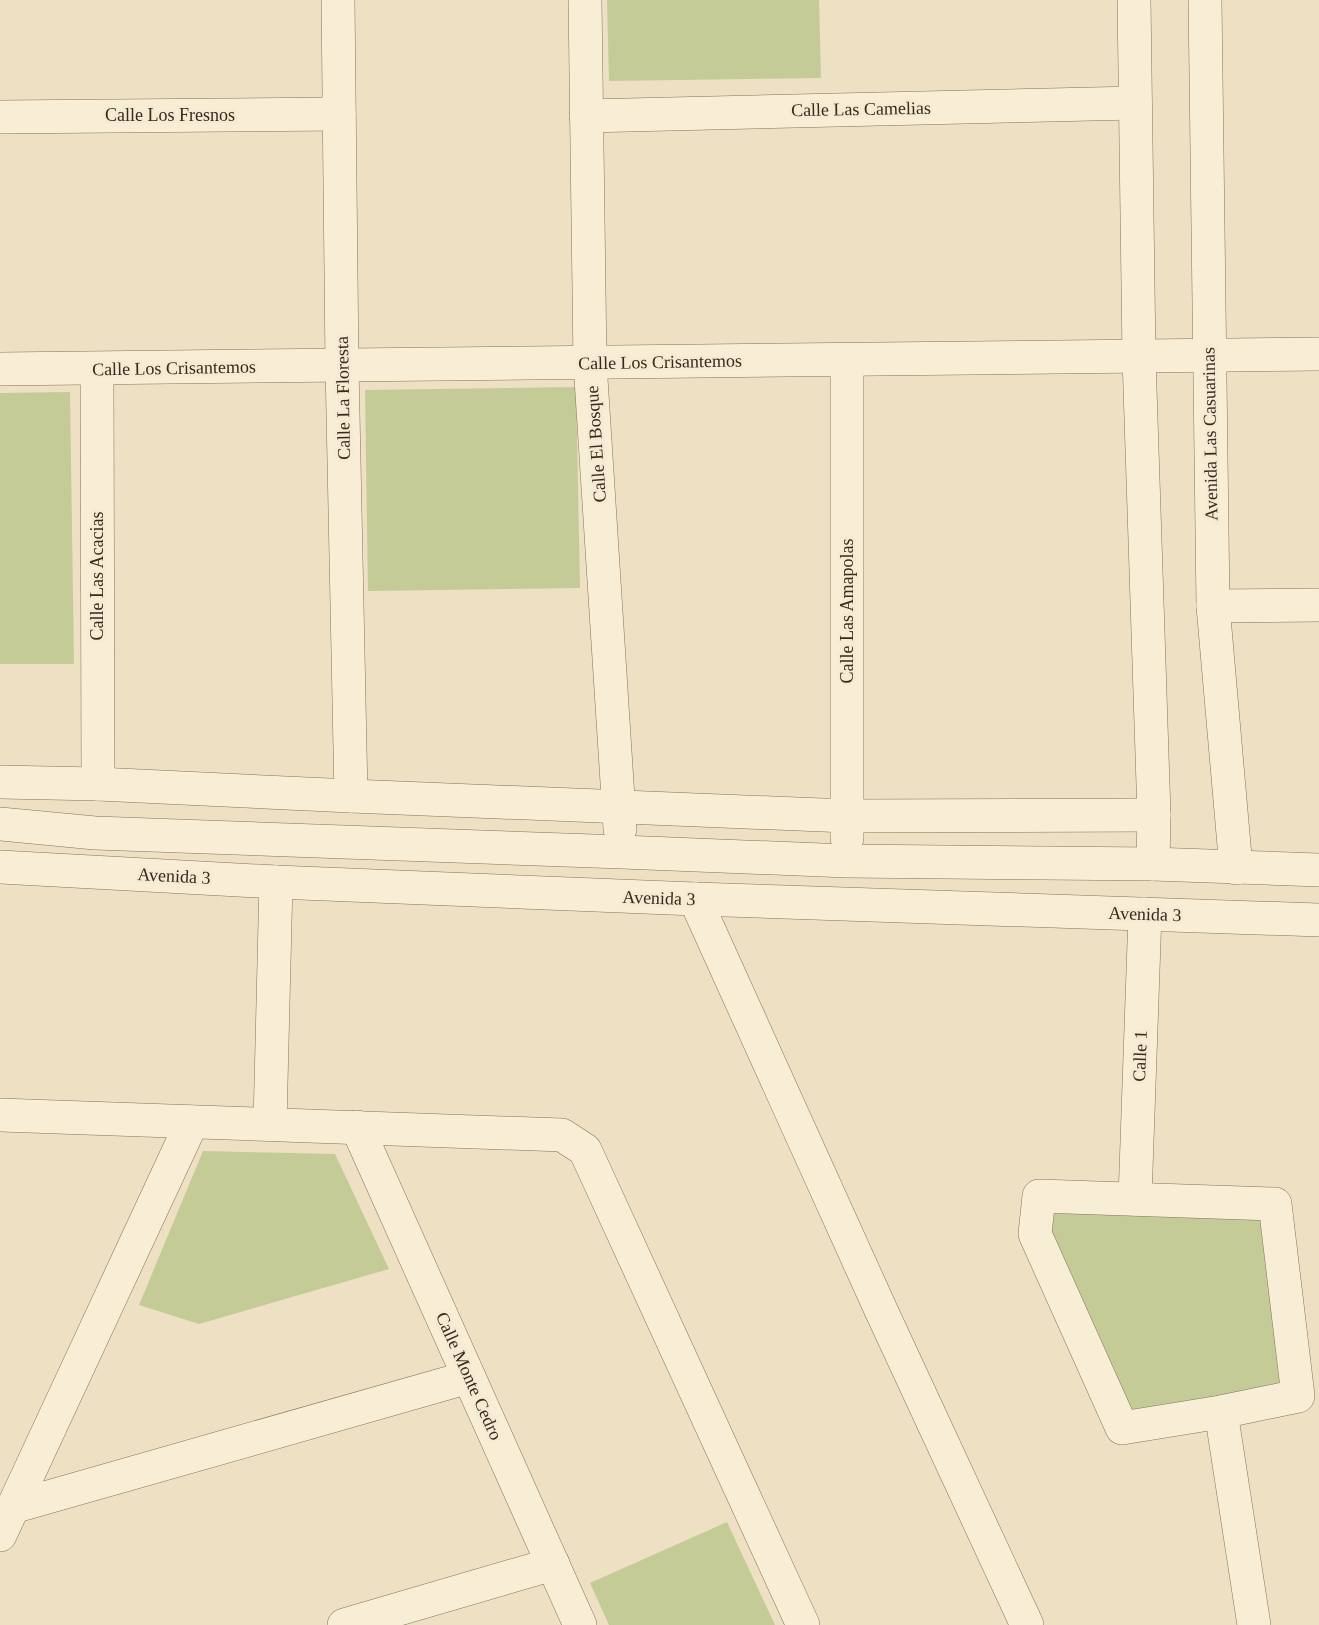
<svg xmlns="http://www.w3.org/2000/svg" width="1319" height="1625" font-family="Georgia,serif">
<style>
.green{fill:#c4cb97}
.lines{fill:none;stroke-linecap:round;stroke-linejoin:round}
.minor-casing{stroke:#86725a;stroke-width:34}
.minor{stroke:#f8eed6;stroke-width:33}
.labels{text-anchor:middle;stroke-width:6;stroke-linejoin:round;paint-order:stroke}
.street-label{font-size:18px;fill:#372a1e;stroke:#f4ebd2}
</style>
<rect width="100%" height="100%" fill="#ede0c3"/>
<!-- green -->
<g class="green">
<polygon points="607,0 819,0 821,78 609,81"/>
<polygon points="576,387 580,588 368,591 365,390"/>
<polygon points="70,392 74,664 0,664 0,393"/>
<polygon points="203,1151 335,1154 389,1269 199,1324 139,1305"/>
<polygon points="1048,1205 1265,1214 1288,1388 1132,1415 1049,1234"/>
<polygon points="727,1522 775,1625 609,1625 590,1583"/>
</g>
<g class="lines">
<!-- minor casing -->
<g class="minor-casing">
<g id="minor">
<polyline points="338,0 342,365 351,796"/>
<polyline points="585,0 590,363 620,829"/>
<polyline points="1134,0 1139,357 1154,815 1153,864"/>
<polyline points="1205,0 1213,606 1236,868"/>
<polyline points="586,116 1135,103"/>
<polyline points="0,117 339,114"/>
<polyline points="847,360 847,838"/>
<polyline points="0,369 1319,354"/>
<polyline points="97,369 98,784"/>
<polyline points="1213,606 1319,605"/>
<polyline points="0,782 98,784 351,796 847,816 1154,815"/>
<polyline points="0,824 95,833 622,852 847,861 1153,864 1319,870"/>
<polyline points="0,867 276,882 695,899 1319,920"/>
<polyline points="695,899 880,1308 1027,1625"/>
<polyline points="0,1115 562,1135 585,1150 803,1625"/>
<polyline points="270,1124 276,882"/>
<polyline points="357,1127 580,1625"/>
<polygon points="1039,1196 1275,1204 1298,1396 1221,1412 1122,1428 1035,1234"/>
<polyline points="1135,1199 1145,914"/>
<polyline points="1221,1412 1254,1625"/>
<polyline points="13,1507 469,1377"/>
<polyline points="0,1535 192,1122"/>
<polyline points="344,1625 553,1564"/>
</g>
</g>
<!-- minor -->
<use href="#minor" class="minor"/>
</g>
<g class="labels">
<!-- street labels -->
<g class="street-label">
<text transform="translate(861 109) rotate(-1)" y="6">Calle Las Camelias</text>
<text x="170" y="121">Calle Los Fresnos</text>
<text transform="translate(660 362) rotate(-1)" y="6">Calle Los Crisantemos</text>
<text transform="translate(174 368) rotate(-1)" y="6">Calle Los Crisantemos</text>
<text transform="translate(343 398) rotate(-91)" y="6">Calle La Floresta</text>
<text transform="translate(1210 434) rotate(-91)" y="6">Avenida Las Casuarinas</text>
<text transform="translate(596 444) rotate(-94)" y="6">Calle El Bosque</text>
<text transform="translate(97 576) rotate(-90)" y="6">Calle Las Acacias</text>
<text transform="translate(847 611) rotate(-90)" y="6">Calle Las Amapolas</text>
<text transform="translate(174 876) rotate(3)" y="6">Avenida 3</text>
<text transform="translate(659 898) rotate(2)" y="6">Avenida 3</text>
<text transform="translate(1145 914) rotate(2)" y="6">Avenida 3</text>
<text transform="translate(1140 1056) rotate(-88)" y="6">Calle 1</text>
<text transform="translate(469 1376) rotate(66)" y="6">Calle Monte Cedro</text>
</g>
</g>
</svg>
